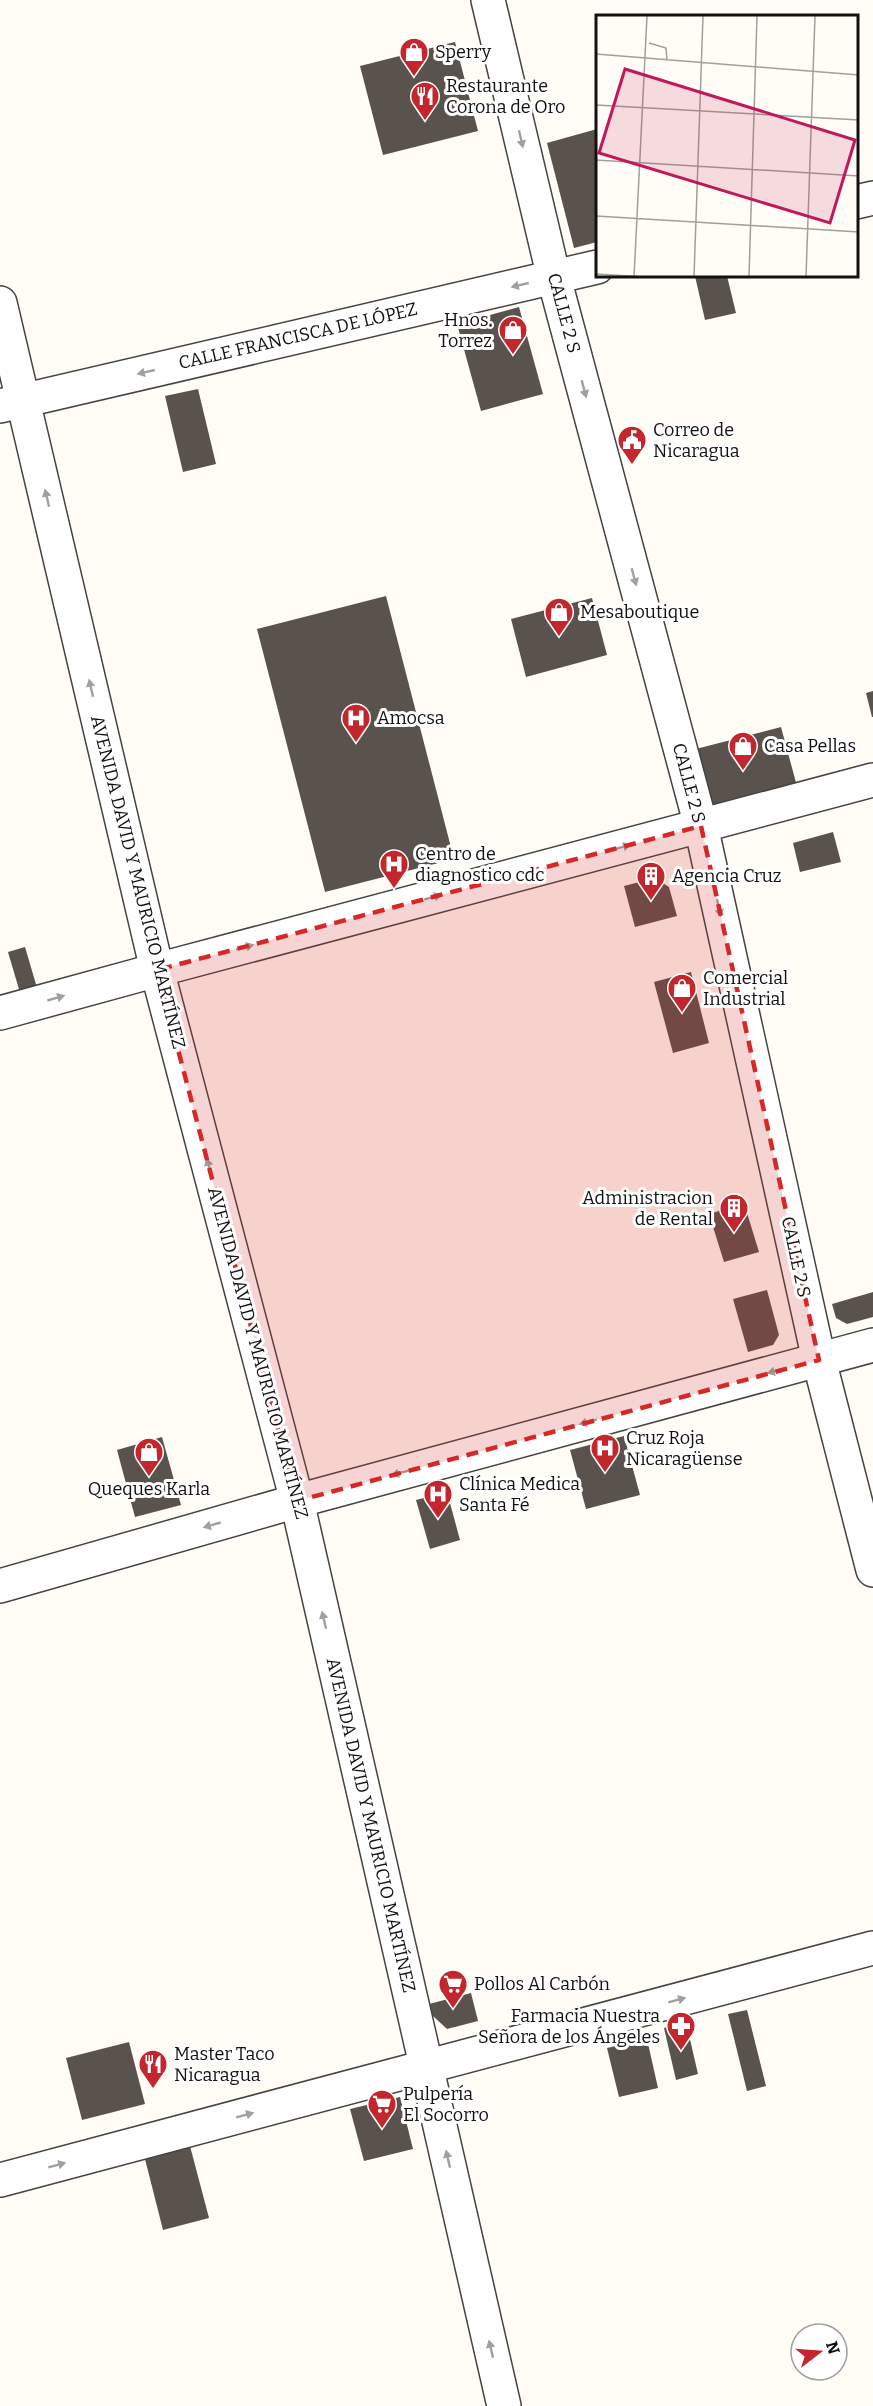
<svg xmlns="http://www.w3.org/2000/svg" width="873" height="2406" font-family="Bitter,serif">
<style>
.building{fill:#5a524d}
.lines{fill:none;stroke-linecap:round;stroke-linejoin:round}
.minor-casing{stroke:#444;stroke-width:36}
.minor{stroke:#fff;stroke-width:33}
.oneway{fill:#a0a0a0}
.marked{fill:#d62828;fill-opacity:0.2;stroke:#d62828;stroke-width:4.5;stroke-dasharray:12 8;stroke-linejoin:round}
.labels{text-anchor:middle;stroke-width:6;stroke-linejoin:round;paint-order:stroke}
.poi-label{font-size:18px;fill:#111;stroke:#fff;text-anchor:start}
.street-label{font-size:18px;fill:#111;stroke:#fff}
.inset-road{fill:none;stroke:#a09f9a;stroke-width:1.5}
.view{fill:#c2185b;fill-opacity:0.15;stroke:#c2185b;stroke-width:3}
.inset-edge{fill:none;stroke:#111;stroke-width:3}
</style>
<rect width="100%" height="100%" fill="#fffdf5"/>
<!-- building -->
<g class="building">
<polygon points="455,42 478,131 383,155 360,66"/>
<polygon points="597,129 597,242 574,248 547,143"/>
<polygon points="695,276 727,276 736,313 705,320"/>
<polygon points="519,307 543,394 481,411 457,324"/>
<polygon points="198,389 216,464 183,472 165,396"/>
<polygon points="386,596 454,859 325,892 257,629"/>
<polygon points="592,598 607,655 526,677 511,619"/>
<polygon points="873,691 873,717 872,717 866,693"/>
<polygon points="781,727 798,790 705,815 688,751"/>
<polygon points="833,832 841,862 800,872 793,843"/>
<polygon points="655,878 669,887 677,916 635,927 624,886"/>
<polygon points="25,947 38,991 21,996 8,952"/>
<polygon points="691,972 709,1043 673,1053 654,982"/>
<polygon points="744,1203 759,1252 724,1262 709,1214"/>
<polygon points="767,1290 779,1335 773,1345 748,1352 733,1299"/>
<polygon points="873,1292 873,1317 847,1324 836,1318 832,1304"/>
<polygon points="624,1436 640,1495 586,1509 570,1450"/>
<polygon points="162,1437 181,1505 135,1517 117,1450"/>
<polygon points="447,1492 460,1540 430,1549 416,1500"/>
<polygon points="471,1993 478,2021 447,2029 433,2016 429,2004"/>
<polygon points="747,2010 766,2086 747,2091 728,2014"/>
<polygon points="686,2022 698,2074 676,2080 664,2028"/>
<polygon points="647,2039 658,2088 619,2097 607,2048"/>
<polygon points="129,2042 145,2104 82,2120 66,2058"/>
<polygon points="400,2097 413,2149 364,2161 350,2109"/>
<polygon points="190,2146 209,2218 163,2230 145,2159"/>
</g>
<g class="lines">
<!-- minor casing -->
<g class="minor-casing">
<g id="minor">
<polyline points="488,0 554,278 701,826 819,1360 873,1570"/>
<polyline points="856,202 873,198"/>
<polyline points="0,303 157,970 297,1501 504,2406"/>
<polyline points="0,406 597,267"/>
<polyline points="0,1013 157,970 873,780"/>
<polyline points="0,1586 297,1501 873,1345"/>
<polyline points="0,2180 873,1948"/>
</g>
</g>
<!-- minor -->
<use href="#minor" class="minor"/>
</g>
<!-- one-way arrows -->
<defs><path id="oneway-solid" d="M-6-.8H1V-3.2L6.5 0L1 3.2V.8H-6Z" transform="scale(1.5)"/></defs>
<g class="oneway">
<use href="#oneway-solid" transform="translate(521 139) rotate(77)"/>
<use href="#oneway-solid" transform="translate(520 285) rotate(167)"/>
<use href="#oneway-solid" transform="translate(146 372) rotate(167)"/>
<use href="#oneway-solid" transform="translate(584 389) rotate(75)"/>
<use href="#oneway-solid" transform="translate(47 498) rotate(-103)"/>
<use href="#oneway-solid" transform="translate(634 577) rotate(75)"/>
<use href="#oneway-solid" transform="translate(91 688) rotate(-103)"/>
<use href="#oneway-solid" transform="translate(622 847) rotate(-15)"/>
<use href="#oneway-solid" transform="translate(433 897) rotate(-15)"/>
<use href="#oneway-solid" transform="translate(719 908) rotate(78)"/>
<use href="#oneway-solid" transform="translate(245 947) rotate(-15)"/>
<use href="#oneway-solid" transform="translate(56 998) rotate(-16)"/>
<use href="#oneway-solid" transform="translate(209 1167) rotate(-105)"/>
<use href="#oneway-solid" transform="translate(776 1371) rotate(165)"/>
<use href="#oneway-solid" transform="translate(588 1422) rotate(165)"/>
<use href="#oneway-solid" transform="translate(400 1473) rotate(165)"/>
<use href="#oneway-solid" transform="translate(212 1525) rotate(164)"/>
<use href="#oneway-solid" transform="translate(324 1620) rotate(-103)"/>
<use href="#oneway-solid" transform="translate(677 2000) rotate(-15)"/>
<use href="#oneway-solid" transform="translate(245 2115) rotate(-15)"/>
<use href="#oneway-solid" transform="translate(448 2159) rotate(-103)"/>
<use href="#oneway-solid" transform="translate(57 2165) rotate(-15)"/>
<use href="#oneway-solid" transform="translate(491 2349) rotate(-103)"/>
</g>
<!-- marked area -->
<path class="marked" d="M701 826 819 1360 297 1501 157 970Z"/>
<!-- icons -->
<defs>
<g id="shop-pin" transform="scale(1.5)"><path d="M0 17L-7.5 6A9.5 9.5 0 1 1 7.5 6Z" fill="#c4262e" stroke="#fff"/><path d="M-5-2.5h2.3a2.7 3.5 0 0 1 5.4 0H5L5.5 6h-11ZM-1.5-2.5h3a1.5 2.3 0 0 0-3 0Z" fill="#fff"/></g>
<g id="restaurant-pin" transform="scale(1.5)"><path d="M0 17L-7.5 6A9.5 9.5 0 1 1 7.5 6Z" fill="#c4262e" stroke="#fff"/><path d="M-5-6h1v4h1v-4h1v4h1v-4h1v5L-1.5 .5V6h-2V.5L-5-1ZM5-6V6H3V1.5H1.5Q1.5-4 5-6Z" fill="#fff"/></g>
<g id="civic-pin" transform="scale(1.5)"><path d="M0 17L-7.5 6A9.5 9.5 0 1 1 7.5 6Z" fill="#c4262e" stroke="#fff"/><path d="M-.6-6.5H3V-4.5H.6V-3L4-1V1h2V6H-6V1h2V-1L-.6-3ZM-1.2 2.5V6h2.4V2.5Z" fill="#fff"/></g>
<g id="hospital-pin" transform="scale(1.5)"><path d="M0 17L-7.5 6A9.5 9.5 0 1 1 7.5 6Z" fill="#c4262e" stroke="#fff"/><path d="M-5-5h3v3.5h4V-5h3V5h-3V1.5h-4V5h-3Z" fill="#fff"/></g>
<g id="building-pin" transform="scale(1.5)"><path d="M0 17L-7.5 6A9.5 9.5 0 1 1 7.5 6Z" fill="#c4262e" stroke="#fff"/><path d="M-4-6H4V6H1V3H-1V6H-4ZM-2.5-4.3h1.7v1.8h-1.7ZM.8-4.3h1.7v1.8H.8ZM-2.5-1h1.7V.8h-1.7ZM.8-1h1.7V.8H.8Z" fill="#fff"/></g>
<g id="supermarket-pin" transform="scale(1.5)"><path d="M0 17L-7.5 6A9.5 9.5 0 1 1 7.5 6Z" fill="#c4262e" stroke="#fff"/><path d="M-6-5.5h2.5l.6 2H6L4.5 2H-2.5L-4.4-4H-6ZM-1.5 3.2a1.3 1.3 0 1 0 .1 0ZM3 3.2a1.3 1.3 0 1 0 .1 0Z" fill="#fff"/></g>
<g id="pharmacy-pin" transform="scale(1.5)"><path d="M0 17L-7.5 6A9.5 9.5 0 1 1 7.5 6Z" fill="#c4262e" stroke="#fff"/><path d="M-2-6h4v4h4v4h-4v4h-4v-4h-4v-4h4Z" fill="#fff"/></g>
</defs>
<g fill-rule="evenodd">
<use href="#shop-pin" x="414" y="52"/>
<use href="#restaurant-pin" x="425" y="96"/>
<use href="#shop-pin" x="513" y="330"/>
<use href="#civic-pin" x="632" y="440"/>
<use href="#shop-pin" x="559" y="612"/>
<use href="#hospital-pin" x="356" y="718"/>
<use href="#shop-pin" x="743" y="746"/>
<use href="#hospital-pin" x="394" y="864"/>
<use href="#building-pin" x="651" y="876"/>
<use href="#shop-pin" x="682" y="988"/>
<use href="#building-pin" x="734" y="1208"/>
<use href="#hospital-pin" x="605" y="1448"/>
<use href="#shop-pin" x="149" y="1452"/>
<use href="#hospital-pin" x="438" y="1494"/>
<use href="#supermarket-pin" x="453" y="1984"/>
<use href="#pharmacy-pin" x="681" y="2026"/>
<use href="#restaurant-pin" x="153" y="2064"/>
<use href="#supermarket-pin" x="382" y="2104"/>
</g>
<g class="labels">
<!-- poi labels -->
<g class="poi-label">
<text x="435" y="58">Sperry</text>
<text x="446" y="92">Restaurante<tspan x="446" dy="21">Corona de Oro</tspan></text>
<text x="492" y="326" text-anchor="end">Hnos.<tspan x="492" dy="21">Torrez</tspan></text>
<text x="653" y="436">Correo de<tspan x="653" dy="21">Nicaragua</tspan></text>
<text x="580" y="618">Mesaboutique</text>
<text x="377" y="724">Amocsa</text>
<text x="764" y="752">Casa Pellas</text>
<text x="415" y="860">Centro de<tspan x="415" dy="21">diagnostico cdc</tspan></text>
<text x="672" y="882">Agencia Cruz</text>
<text x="703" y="984">Comercial<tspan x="703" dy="21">Industrial</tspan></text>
<text x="713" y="1204" text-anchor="end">Administracion<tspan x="713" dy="21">de Rental</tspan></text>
<text x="626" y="1444">Cruz Roja<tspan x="626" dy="21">Nicaragüense</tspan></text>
<text x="459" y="1490">Clínica Medica<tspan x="459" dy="21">Santa Fé</tspan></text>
<text x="149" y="1495" text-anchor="middle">Queques Karla</text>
<text x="474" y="1990">Pollos Al Carbón</text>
<text x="660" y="2022" text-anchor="end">Farmacia Nuestra<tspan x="660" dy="21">Señora de los Ángeles</tspan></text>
<text x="174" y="2060">Master Taco<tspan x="174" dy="21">Nicaragua</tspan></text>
<text x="403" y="2100">Pulpería<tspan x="403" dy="21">El Socorro</tspan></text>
</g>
<!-- street labels -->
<g class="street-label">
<text transform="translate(564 313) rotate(75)" y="6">CALLE 2 S</text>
<text transform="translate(298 336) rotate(-13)" y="6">CALLE FRANCISCA DE LÓPEZ</text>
<text transform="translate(689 783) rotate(75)" y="6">CALLE 2 S</text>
<text transform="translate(138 882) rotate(76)" y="6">AVENIDA DAVID Y MAURICIO MARTÍNEZ</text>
<text transform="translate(796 1257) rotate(78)" y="6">CALLE 2 S</text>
<text transform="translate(258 1353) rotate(75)" y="6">AVENIDA DAVID Y MAURICIO MARTÍNEZ</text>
<text transform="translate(371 1825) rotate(77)" y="6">AVENIDA DAVID Y MAURICIO MARTÍNEZ</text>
</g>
</g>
<!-- overview -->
<g transform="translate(596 15)">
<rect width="262" height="262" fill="#fffdf5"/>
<path class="inset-road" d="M53 28 70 33 71 45M0 39 263 60M0 90 263 105M0 145 263 161M0 201 263 217M0 259 49 262M38 262 51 1M98 262 107 1M153 262 161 1M210 262 219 1"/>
<path class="view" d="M29 54 259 125 234 208 3 138Z"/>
<rect width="262" height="262" class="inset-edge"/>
</g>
<!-- north arrow -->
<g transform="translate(819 2352) rotate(73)"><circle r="28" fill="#ffffff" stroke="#a0a0a0" stroke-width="1.5"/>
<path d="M0-4.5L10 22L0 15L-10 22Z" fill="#c4262e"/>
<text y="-9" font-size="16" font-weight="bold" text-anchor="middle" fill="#111111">N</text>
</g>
</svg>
